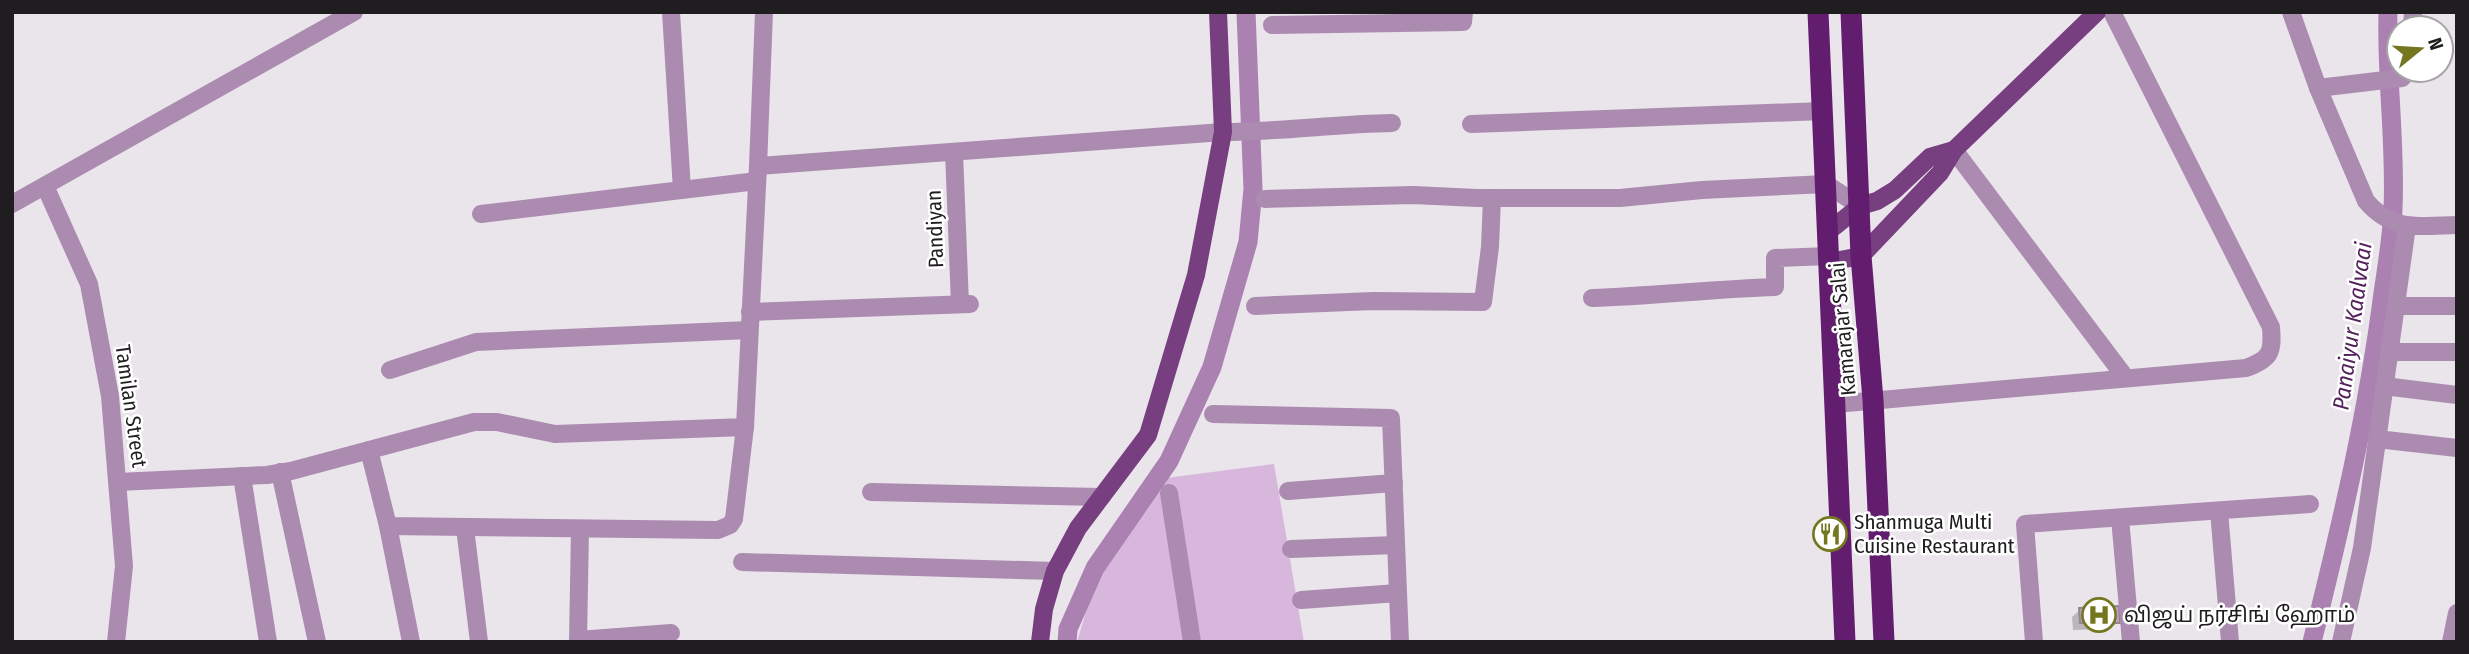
<svg xmlns="http://www.w3.org/2000/svg" width="2469" height="654" font-family="'Fira Sans Condensed','Noto Sans Tamil',sans-serif">
<style>
.green{fill:#d7b7dc}
.shadow{fill:#0003}
.lines{fill:none;stroke-linecap:round;stroke-linejoin:round}
.canal{stroke:#aa81b1;stroke-width:19}
.building{fill:#c69ccd;stroke:#8e898f;stroke-width:2}
.minor{stroke:#ab8bb0;stroke-width:18}
.major{stroke:#773e80;stroke-width:18}
.highway{stroke:#631d6e;stroke-width:21}
.labels{text-anchor:middle;stroke-width:5;stroke-linejoin:round;paint-order:stroke}
.street-label{font-size:21px;fill:#1f1d1f;stroke:#fff}
.poi-label{font-size:21px;fill:#1f1d1f;stroke:#fff;text-anchor:start}
.water-label{font-size:23px;font-style:italic;fill:#55225e;stroke:#fff}
</style>
<rect width="100%" height="100%" fill="#eae4eb"/>
<!-- green -->
<polygon class="green" points="1274,464 1304,642 1077,642 1094,585 1113,554 1166,478"/>
<!-- shadow -->
<polygon class="shadow" points="2080,610 2118,622 2110,629 2073,630 2072,617"/>
<g class="lines">
<!-- canal -->
<g class="canal">
<polyline points="1067,642 1068,629 1095,568 1169,461 1212,367 1248,242 1253,189 1246,12"/>
<path d="M2312 642C2341 526 2368 411 2383 293 2387 265 2392 237 2393 209 2396 143 2386 78 2388 12"/>
</g>
</g>
<!-- building -->
<polygon class="building" points="2119,606 2120,623 2080,623 2079,608"/>
<g class="lines">
<!-- minor -->
<g class="minor">
<polyline points="671,12 682,190"/>
<path d="M2291 12 2318 88 2366 201C2392 232 2419 226 2457 225"/>
<polyline points="1272,25 1463,22 1464,12"/>
<polyline points="2412,28 2413,12"/>
<polyline points="2318,88 2402,78 2408,70"/>
<polyline points="1471,124 1823,111"/>
<polyline points="1954,150 2125,377"/>
<polyline points="954,152 960,304"/>
<polyline points="758,166 764,12"/>
<polyline points="45,186 89,284 110,396 124,566 116,642"/>
<polyline points="1265,199 1413,195 1477,198 1620,198 1702,190 1826,184 1860,206"/>
<polyline points="12,204 354,12"/>
<polyline points="481,214 757,181"/>
<path d="M1592 298C1653 296 1714 289 1775 287V258L1829 256"/>
<polyline points="1255,306 1373,301 1483,302 1490,247 1492,198"/>
<polyline points="2396,306 2457,306"/>
<polyline points="750,312 970,304"/>
<polyline points="2389,352 2457,352"/>
<polyline points="390,370 476,342 749,330"/>
<polyline points="2384,386 2457,395"/>
<path d="M1835 404 2246 368C2271 359 2273 352 2271 327L2112 12"/>
<polyline points="1213,414 1391,418 1400,642"/>
<polyline points="2377,439 2457,448"/>
<polyline points="369,450 388,526 718,530 730,525 734,519 745,427"/>
<polyline points="280,472 317,642"/>
<polyline points="242,476 268,642"/>
<path d="M118 482 267 475 291 471 474 422H497L555 434 745 427 758 166 1223 132C1279 132 1335 124 1392 123"/>
<polyline points="1288,491 1394,483"/>
<polyline points="871,492 1101,497"/>
<polyline points="1169,493 1192,642"/>
<polyline points="2219,511 2230,642"/>
<polyline points="2120,518 2131,642"/>
<polyline points="388,526 411,642"/>
<polyline points="465,528 479,642"/>
<polyline points="1291,549 1396,545"/>
<polyline points="742,562 1055,571"/>
<polyline points="1301,600 1398,593"/>
<polyline points="578,640 671,633"/>
<polyline points="578,642 580,529"/>
<polyline points="2034,642 2025,524 2310,504"/>
<polyline points="2341,642 2362,548 2407,226"/>
<polyline points="2451,642 2457,613"/>
</g>
<!-- major -->
<g class="major">
<polyline points="1829,231 1860,206 1877,201 1895,190 1930,157 1954,150"/>
<polyline points="1829,262 1861,256 1940,173 1954,150 2097,12"/>
<polyline points="1040,642 1044,609 1055,571 1078,528 1148,435 1196,275 1223,132 1218,12"/>
</g>
<!-- highway -->
<g class="highway">
<polyline points="1818,12 1845,642"/>
<polyline points="1851,12 1861,256 1873,400 1884,642"/>
</g>
</g>
<!-- icons -->
<defs>
<g id="restaurant-ring" transform="scale(1.75)"><circle r="9.5" fill="#fff" stroke="#74771f" stroke-width="1.5"/><path d="M-5-6h1v4h1v-4h1v4h1v-4h1v5L-1.5 .5V6h-2V.5L-5-1ZM5-6V6H3V1.5H1.5Q1.5-4 5-6Z" fill="#74771f"/></g>
<g id="hospital-ring" transform="scale(1.75)"><circle r="9.5" fill="#fff" stroke="#74771f" stroke-width="1.5"/><path d="M-5-5h3v3.5h4V-5h3V5h-3V1.5h-4V5h-3Z" fill="#74771f"/></g>
</defs>
<g fill-rule="evenodd">
<use href="#restaurant-ring" x="1830" y="534"/>
<use href="#hospital-ring" x="2099" y="615"/>
</g>
<g class="labels">
<!-- street labels -->
<g class="street-label">
<text transform="translate(935 229) rotate(-92)" y="7">Pandiyan</text>
<text transform="translate(1843 329) rotate(-95)" y="7">Kamarajar Salai</text>
<text transform="translate(131 406) rotate(82)" y="7">Tamilan Street</text>
</g>
<!-- poi labels -->
<g class="poi-label">
<text x="1854" y="529">Shanmuga Multi<tspan x="1854" dy="24">Cuisine Restaurant</tspan></text>
<text x="2124" y="622">விஜய் நர்சிங் ஹோம்</text>
</g>
<!-- water labels -->
<g class="water-label">
<text transform="translate(2352 326) rotate(-82)" y="8">Panaiyur Kaalvaai</text>
</g>
</g>
<!-- border -->
<rect width="2469" height="654" fill="none" stroke="#1f1d1f" stroke-width="28"/>
<!-- north arrow -->
<g transform="translate(2420 49) rotate(72)"><circle r="33" fill="#ffffff" stroke="#a5a5a5" stroke-width="2"/>
<path d="M0-5L12 26L0 18L-12 26Z" fill="#74771f"/>
<text y="-10" font-size="19" font-weight="bold" text-anchor="middle" fill="#1f1d1f">N</text>
</g>
</svg>
